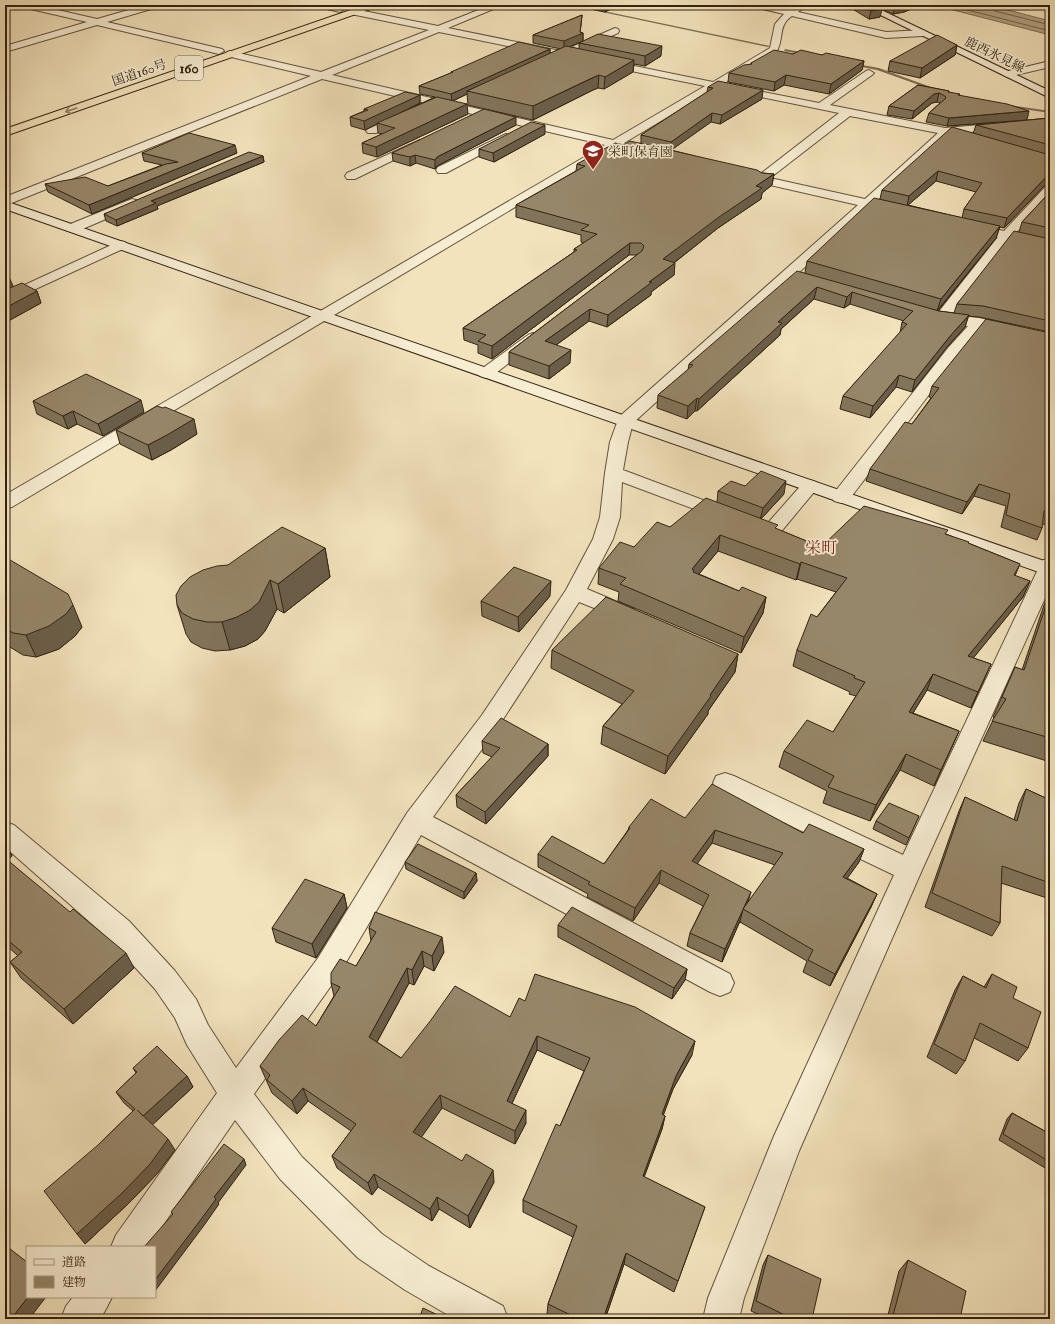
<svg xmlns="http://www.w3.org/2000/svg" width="1055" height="1324" font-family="'IM FELL Double Pica','Noto Serif JP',serif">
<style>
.water{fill:#b2a282;stroke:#7f6f55}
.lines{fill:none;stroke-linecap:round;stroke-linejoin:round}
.shore{stroke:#72624a;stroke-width:1}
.stream{fill:#7f6f55;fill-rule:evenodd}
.street-casing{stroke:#63533c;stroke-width:2}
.secondary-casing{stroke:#332311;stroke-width:2}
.highway-casing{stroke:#332311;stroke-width:2}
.street{fill:#f7edd3;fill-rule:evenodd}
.secondary{fill:#f7edd3;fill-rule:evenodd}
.highway{fill:#f3e3bc;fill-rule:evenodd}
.wall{fill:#82745b;stroke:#332311;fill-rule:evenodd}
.shaded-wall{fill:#6a5e4a;stroke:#332311}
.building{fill:#97876a;stroke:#332311}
.oneway{stroke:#938366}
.labels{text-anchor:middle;stroke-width:3.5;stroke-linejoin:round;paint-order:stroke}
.far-street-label{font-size:13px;fill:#332311;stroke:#f7edd3}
.far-poi-label{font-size:13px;fill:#332311;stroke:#f7edd3;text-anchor:start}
.shield{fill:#f7edd3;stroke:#6e604b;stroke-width:1}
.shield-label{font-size:14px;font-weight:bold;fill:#332311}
.neighbourhood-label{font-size:16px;fill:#7a1f14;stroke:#f7edd3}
</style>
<rect width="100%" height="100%" fill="#f3e3bc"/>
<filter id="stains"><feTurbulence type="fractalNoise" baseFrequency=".005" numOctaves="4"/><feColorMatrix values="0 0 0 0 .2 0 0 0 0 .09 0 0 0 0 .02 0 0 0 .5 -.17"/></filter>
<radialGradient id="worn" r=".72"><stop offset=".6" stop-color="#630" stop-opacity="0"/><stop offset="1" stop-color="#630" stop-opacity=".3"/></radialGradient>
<!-- water -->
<polygon class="water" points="934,5 989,5 1050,21 1050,35"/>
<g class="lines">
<!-- shore -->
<g class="shore">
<polyline points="948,5 1050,31"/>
<polyline points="992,5 992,9 995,11 1050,25"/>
</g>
<!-- stream -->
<g class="stream">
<polygon points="569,5 575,5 770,46 768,47"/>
<polygon points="785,49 806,53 808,54 806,55 784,51"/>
<polygon points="851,63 879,68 939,90 936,91 877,70 851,65"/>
<polygon points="1009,105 1050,111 1050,113 1010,107"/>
</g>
<!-- street casing -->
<g class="street-casing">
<g id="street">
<polygon points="21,5 36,5 97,19 146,5 159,5 158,7 107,22 222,49 224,51 219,54 97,25 5,52 5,46 87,22 22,7"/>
<polygon points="317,5 333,5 343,7 344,9 340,12 318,7"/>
<path d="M491 5H503L448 28 713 82 770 48 775 24 784 14 754 7 753 5H768L790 10 797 5H807L798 12 886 32 923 30 928 33 923 36 886 38 792 16C778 25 784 38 777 51L723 84 819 103 866 71 869 70 874 73 872 75 830 105 945 128 1050 119V125L962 133 961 136 957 137 948 136 876 202 881 203 883 206 881 209 877 210 870 208 633 423 628 442 623 470 767 524 804 482 810 480 816 482 819 486 780 533 766 536 622 482 620 517 613 539 587 589 634 609 638 614 634 619 627 621 579 602 498 727 433 817 730 974 734 983 730 992 720 996 710 992 421 835 338 976 254 1094 302 1157 382 1234 429 1266 503 1306 508 1319H455L405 1290 358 1258 280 1179 235 1120 148 1247H111L116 1235 217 1093 187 1045 175 1018 155 989 109 939 5 847V822L14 825 129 921 175 971 196 999 208 1025 236 1068 318 958 407 813 482 715 566 590 593 539 600 517 605 473 610 442 619 417 858 205 739 178 737 175 739 172 743 171 759 175 839 113 716 88 624 143 626 145 624 147H616L12 507 5 509V495L605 145 322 79 9 204 5 205V197L311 76 227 56 225 54 227 52 230 51 321 72 429 30 351 14 350 12 351 10 354 9 438 26ZM439 32 705 86 613 140 332 75ZM850 116 938 133 865 199 770 178Z"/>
<polygon points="615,28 618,29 619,31 618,33 580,50 577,51 572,48 574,46"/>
<polygon points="1050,61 1050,67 1007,77 1002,74 1004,72"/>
<polygon points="404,113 408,114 409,116 408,118 376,133 368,133 366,131 368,129"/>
<polygon points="506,134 510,135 512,137 510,139 446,173 438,173 436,170 438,167"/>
<polygon points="420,140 424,141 426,143 424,145 355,179 347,179 345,176 347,173"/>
<path d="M1050 185V196L1016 233 1050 241V249L1010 240 952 315 979 318 1050 334V344L982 328 960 354 848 501 841 503 834 501 832 497 834 493 948 348 968 326C959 325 935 325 931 318L933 315 937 314 998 237 964 230 962 227 964 224 969 223 1004 231 1046 186Z"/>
<polygon points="132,199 136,200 138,203 136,206 78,231 68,231 66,228 68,225"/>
<polygon points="120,241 125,242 127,245 125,248 5,303 5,294"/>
<polygon points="533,333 538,335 541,338 538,341 492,376 486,378 480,376 478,373 480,370 528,335"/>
<polygon points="1050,559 1050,587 922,870 799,1151 744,1298 739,1319 703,1319 708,1298 774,1136 894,875 716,790 713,783 716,776 725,773 734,776 903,855 1040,565 1043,560"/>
<polygon points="73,1297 112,1297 106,1309 100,1319 61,1319 66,1306"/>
</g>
</g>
<!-- secondary casing -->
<g class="secondary-casing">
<g id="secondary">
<polygon points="860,5 871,5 1050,91 1050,98"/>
<polygon points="5,201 1050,563 1050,576 5,209"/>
</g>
</g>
<!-- highway casing -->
<g class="highway-casing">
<polygon id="highway" points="365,5 377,5 376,7 5,136 5,129"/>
</g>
<!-- street -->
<use href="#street" class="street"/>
<!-- secondary -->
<use href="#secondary" class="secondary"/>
<!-- highway -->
<use href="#highway" class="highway"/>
</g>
<!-- wall -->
<g class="wall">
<polygon points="571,5 618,5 605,12"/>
<polygon points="846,5 874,5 880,17 869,19"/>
<polygon points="874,5 921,5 904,12 893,14"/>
<polygon points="582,15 580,32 583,33 583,41 569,47 579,49 579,43 661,56 645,66 634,64 633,72 604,89 598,88 593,90 533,120 468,105 467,94 453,101 468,114 377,157 363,153 362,143 382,134 378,133 377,124 365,130 351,126 350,117 364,111 364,109 420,95 420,103 411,108 435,97 420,94 419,86 451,73 451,72 550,49 550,54 561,49 533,43 533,35"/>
<polygon points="957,45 955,55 920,78 888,71 890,61"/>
<polygon points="793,54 822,55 864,61 862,70 829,94 784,85 774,91 728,82 729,73 751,64 751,63"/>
<polygon points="918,85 949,91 949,92 1027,120 947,126 926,122 929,113 940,103 937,102 932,103 912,119 887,115 889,106"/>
<polygon points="708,87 762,99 720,124 711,122 671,150 762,173 774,174 772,185 762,193 761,199 718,228 674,263 674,275 651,292 651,295 607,327 589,321 556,345 570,363 549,379 509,365 509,352 637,255 629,255 492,359 478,353 478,345 464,340 463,328 574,252 574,249 584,243 581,242 581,235 516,217 516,205 576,171 577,164 624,145 641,143 641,135 707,92"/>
<path d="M1050 114V184L1045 185 1004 228 1000 227 996 238 938 311 954 313 957 304 1019 232 1022 222 1050 192V332L979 317 968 316 965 327 947 347 912 392 896 387 870 418 840 409 843 396 900 333 902 322 904 321 850 304 844 308 814 299 781 329 780 335 697 411H695L687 419 657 408 658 395 688 370 689 364 805 273 807 261 880 199 882 190 973 134 976 125 1049 118ZM936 181 976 192 964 209 962 218 908 205Z"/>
<polygon points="516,125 437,166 435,169 416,163 410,166 393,161 392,153"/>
<polygon points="545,134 494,162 479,157 479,149"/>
<polygon points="142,153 237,153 92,214 48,192 45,184 108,186 162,165 144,161"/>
<polygon points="263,156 264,162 157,206 158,209 117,226 106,221 104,214"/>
<polygon points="5,274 13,287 37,291 41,303 10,320 5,318"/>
<polygon points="1050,333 1050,525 1042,524 1042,528 1037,540 1001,527 1006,506 974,496 962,514 866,481 870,469 912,424 931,398 929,397 932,386"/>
<polygon points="33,401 144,412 103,436 77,424 68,429 37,414"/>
<polygon points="116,430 197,434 171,450 152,460 120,444"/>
<polygon points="745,486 784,494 761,519 777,529 821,547 946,534 1020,564 1015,576 1030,581 1023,597 973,658 991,664 971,708 927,690 913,713 959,731 934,786 900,770 870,821 823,803 827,791 779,767 784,751 833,732 856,696 849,694 850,692 793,666 797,650 817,617 836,592 797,579 796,580 718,551 699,574 739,591 766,597 763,613 741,653 618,601 619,592 598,584 599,568 670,527 717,502 718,491"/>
<polygon points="325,548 330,577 284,613 277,609 265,631 258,639 245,646 230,650 215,651 202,648 191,642 186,634 177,605 228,565"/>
<polygon points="5,557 82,627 75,636 59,649 36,657 23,655 5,644"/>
<polygon points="1050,592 1050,762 983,741 994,718 993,717 1015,667 1022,670 1044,605"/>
<polygon points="550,596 519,632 482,616 481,601"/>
<polygon points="552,650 738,654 735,672 708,711 708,714 665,774 601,744 603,726 622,704 551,668"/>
<polygon points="482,741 548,744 548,756 486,824 457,807 456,795 492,757 483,753"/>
<polygon points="1026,789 1050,800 1050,899 1001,883 1000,923 992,936 925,907 959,811 965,797 1014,820 1019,803"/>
<polygon points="919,816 906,845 873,829 876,821"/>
<path d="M685 818 803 833 864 849 859 862 847 878 877 894 871 907 830 986 803 972 807 961 740 922V921L722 962 687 946 690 933 703 906 659 883 633 921 587 897 588 894 538 867V854L604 864 628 830 629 827ZM712 843 775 865 748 903 697 863Z"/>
<polygon points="5,843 12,856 7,860 134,968 73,1024 21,978 10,962 18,956 5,944"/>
<polygon points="405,862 476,873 477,881 464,899 406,869"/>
<polygon points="344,894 347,908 316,958 276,942 272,928"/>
<polygon points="558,925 687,969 685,980 672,999 558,937"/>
<polygon points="369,928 444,952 434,971 424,966 414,985 409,983 377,1042 401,1058 510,1017 525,1001 692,1055 673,1089 663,1115 665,1116 662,1129 644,1177 705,1207 674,1292 624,1264 605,1319 558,1319 547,1314 548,1304 573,1237 523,1212 523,1200 560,1126 584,1071 537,1050 512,1103 526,1123 515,1144 442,1108 421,1137 494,1182 470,1228 439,1209 432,1221 378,1187 372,1195 337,1168 332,1156 351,1131 308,1101 297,1114 272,1093 260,1066 316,1026 334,996 331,983 356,966 371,941"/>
<polygon points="992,974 1013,998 1028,1048 1018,1061 974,1038 965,1061 956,1074 927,1057 955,990 963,976 984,987"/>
<polygon points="133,1068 187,1076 193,1087 152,1125 175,1150 157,1174 129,1203 85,1244 98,1145 133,1111 124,1103 116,1092 136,1073"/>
<polygon points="1012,1113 1050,1134 1050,1163 1045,1168 999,1140 1007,1119"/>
<polygon points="768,1255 812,1319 768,1319 751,1311 763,1265"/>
<polygon points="908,1260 960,1319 887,1319 899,1271"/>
</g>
<!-- shaded-wall -->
<g class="shaded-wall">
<polygon points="605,5 618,5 605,12"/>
<polygon points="902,5 921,5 904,12 893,14 895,6"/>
<polygon points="882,9 880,17 869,19 871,11"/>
<polygon points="582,15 580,34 583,33 583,41 564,49 564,41"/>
<polygon points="957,45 955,55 920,78 922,68"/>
<polygon points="662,46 661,56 645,66 645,56"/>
<polygon points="550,49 550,56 467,91 467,94 452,101 451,94"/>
<polygon points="634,60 633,72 604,89 605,77"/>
<polygon points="864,61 862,70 829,94 831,84"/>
<polygon points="599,75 598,88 593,90 533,120 533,106"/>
<polygon points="786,75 784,85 774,91 775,82"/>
<polygon points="763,90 762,99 720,124 722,115"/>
<polygon points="939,93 937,102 932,103 912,119 914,111 934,94"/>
<polygon points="420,95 420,103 379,123 377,123 377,124 365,130 364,121"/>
<polygon points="467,104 468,114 377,157 376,147"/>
<polygon points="1029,111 1027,120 947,126 949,118"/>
<polygon points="712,113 711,122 670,151 671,142"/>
<polygon points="516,117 516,125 437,166 435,169 435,160 437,157"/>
<polygon points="545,125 545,134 494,162 493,153"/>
<polygon points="235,145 237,153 92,214 89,205"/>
<polygon points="415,155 416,163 410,166 410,157"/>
<polygon points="263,156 264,162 157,206 158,209 117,226 116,220 151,201"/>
<polygon points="938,171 936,181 907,206 909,196"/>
<polygon points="774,174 772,185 762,193 761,199 718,228 662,272 663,259 756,186"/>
<polygon points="1048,175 1050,175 1050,184 1045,185 1004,228 1007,218"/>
<polygon points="1000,226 996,238 937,311 941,299"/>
<polygon points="630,243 629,255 492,359 492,346"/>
<polygon points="675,263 674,275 651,292 651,295 607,327 608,315 649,282"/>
<polygon points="9,277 14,288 5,293 5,279"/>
<polygon points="817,287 814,299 781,329 780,335 697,411 699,399 778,322"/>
<polygon points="37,291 41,303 10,320 5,308"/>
<polygon points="852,292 850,304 844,308 847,297"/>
<polygon points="590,309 589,321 544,354 545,341"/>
<polygon points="969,315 965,327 947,347 912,392 915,380 951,335"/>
<polygon points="571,350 570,363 549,379 549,366"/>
<polygon points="899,375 896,387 870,418 873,406"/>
<polygon points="697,398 695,411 687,419 688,406"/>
<polygon points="141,400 144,412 103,436 98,424"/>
<polygon points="73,411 77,424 68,429 63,416"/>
<polygon points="194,419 197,434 171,450 152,460 148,445"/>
<polygon points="786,481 784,494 760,520 763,508"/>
<polygon points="979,484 974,496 962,514 967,502"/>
<polygon points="720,535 718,551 693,581 692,569"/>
<polygon points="325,548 330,577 284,613 278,584"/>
<polygon points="801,562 797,579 796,580 800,564"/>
<polygon points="270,580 277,609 265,631 258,639 245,646 230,650 222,622"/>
<polygon points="551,581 550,596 519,632 518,617"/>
<polygon points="1030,581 1023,597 962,672 968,656"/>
<polygon points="766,597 763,613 741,653 744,637"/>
<polygon points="73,605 82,627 75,636 59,649 36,657 26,635"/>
<polygon points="738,654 735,672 708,711 708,714 665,774 668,756"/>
<polygon points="991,664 984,680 971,708 978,692"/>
<polygon points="933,674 927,690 903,729 909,712"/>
<polygon points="959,731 952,747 934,786 941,770"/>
<polygon points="548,744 548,756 486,824 485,812"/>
<polygon points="906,754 900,770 870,821 876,805"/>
<polygon points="715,830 712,843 690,874 692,861"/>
<polygon points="5,843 12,856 5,862"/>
<polygon points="864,849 859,862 839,890 843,877"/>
<polygon points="661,870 659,883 633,921 635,908"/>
<polygon points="476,873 477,881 464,899 464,892"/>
<polygon points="751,892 747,905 743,909 740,921 722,962 725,949"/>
<polygon points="344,894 347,908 316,958 312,944"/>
<polygon points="877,894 871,907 830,986 835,974"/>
<polygon points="442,937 444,952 434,971 432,956"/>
<polygon points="422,951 424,966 414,985 412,970"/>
<polygon points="126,953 134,968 73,1024 64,1009"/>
<polygon points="407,968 409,983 372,1051 369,1037"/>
<polygon points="687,969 685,980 672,999 674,988"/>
<polygon points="537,1036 537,1050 507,1114 507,1101"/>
<polygon points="695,1041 692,1055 673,1089 659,1127 662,1114 676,1076"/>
<polygon points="187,1076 193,1087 150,1127 143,1116"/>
<polygon points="303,1088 308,1101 297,1114 292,1101"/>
<polygon points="440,1095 442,1108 416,1145 413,1132"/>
<polygon points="526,1110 526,1123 515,1144 515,1131"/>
<polygon points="665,1116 662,1129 640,1188 643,1176"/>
<polygon points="168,1139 175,1150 157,1174 129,1203 85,1244 77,1234"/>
<polygon points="244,1159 246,1165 218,1203 219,1204 205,1224 155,1291 155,1280 214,1197"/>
<polygon points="493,1170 494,1182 470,1228 468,1216"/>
<polygon points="374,1174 378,1187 372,1195 368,1183"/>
<polygon points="437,1197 439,1209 432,1221 430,1209"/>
<polygon points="626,1253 624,1264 605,1319 603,1319"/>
<polygon points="28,1297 46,1297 29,1319 11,1319"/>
</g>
<!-- building -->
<g class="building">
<polygon points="861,5 874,5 882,9 871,11"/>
<polygon points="893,5 902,5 895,6"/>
<polygon points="582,15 580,32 583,33 564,41 533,35"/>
<polygon points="598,34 662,46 645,56 579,43"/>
<polygon points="937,35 957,45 922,68 890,61"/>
<polygon points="519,42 550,49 451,94 419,86 453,72 451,72"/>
<polygon points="566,46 634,60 605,77 599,75 594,77 533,106 467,91"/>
<polygon points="774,50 793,54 801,50 822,55 826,53 864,61 831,84 786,75 775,82 729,73 744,65 752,64 751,63"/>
<polygon points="718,81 763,90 722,115 712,113 671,142 641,135 713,88 708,87"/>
<polygon points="918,85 949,91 948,92 960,94 958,95 1007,104 1029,111 949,118 929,113 946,98 945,96 939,93 934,94 914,111 889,106"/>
<polygon points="405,92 420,95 364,121 350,117 368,110 364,109"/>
<polygon points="437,97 467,104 376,147 362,143 395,128 377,123"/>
<polygon points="484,109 516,117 437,157 435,160 415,155 410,157 392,153"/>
<polygon points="1050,118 1050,145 976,125"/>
<polygon points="531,122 545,125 493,153 479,149"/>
<polygon points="952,127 1050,155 1050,175 1048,175 1007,218 964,209 982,183 938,171 909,196 882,190"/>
<polygon points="189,133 235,145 89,205 45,184 85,177 108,186 166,164 178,162 142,153"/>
<polygon points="630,141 757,170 762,173 774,174 756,186 762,188 719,217 663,259 675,263 649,282 652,282 608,315 590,309 545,341 571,350 549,366 509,352 642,251 644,246 641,243 630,243 492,346 478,341 486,335 463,328 577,250 574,249 597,234 581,230 589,225 516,205 585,166 577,164 615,143 624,145"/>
<polygon points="249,152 263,156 151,201 156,203 116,220 104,214"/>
<polygon points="1050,192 1050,228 1022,222"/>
<polygon points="874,198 1000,226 941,299 807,261"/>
<polygon points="1014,231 1050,239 1050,321 983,306 957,304"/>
<polygon points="797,271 939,311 969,315 951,335 915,380 899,375 873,406 843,396 907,324 902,322 913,311 852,292 847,297 817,287 778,322 782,323 699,399 697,398 688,406 658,395 693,365 689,364"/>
<polygon points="5,274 9,277 5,279"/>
<polygon points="22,283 37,291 5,308 5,290"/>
<polygon points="986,319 1050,333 1050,512 1044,511 1042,528 1006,515 1010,494 979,484 967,502 870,469 905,422 912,424 939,388 932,386"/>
<polygon points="86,374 141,400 98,424 73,411 63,416 33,401"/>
<polygon points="157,406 163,408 165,407 194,419 167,435 148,445 116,430"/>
<polygon points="761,471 786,481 763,508 718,491 731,481 745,486"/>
<polygon points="706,498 778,525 775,528 821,547 864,506 948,530 945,534 969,542 968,543 1020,564 1014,575 1030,581 968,656 991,664 978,692 933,674 909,712 959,731 941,770 906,754 876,805 828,787 834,776 784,751 807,720 833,732 865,682 854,678 855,676 797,650 811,614 817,617 847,578 801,562 800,564 720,535 692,569 694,570 693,572 739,591 742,587 766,597 744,637 620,584 626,578 599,568 620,542 634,547 657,522 670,527"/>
<polygon points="282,527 325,548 278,584 270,580 259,602 250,610 237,617 222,622 207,622 193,619 182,613 177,605 176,595 181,586 190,577 203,570 217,566 228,565"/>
<polygon points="5,557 68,594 73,605 66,614 49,626 26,635 13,633 5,628"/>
<polygon points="514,567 551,581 518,617 481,601"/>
<polygon points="1050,594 1050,738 992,721 1006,699 1002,697 1015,667 1024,670"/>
<polygon points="606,597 738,654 710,695 711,696 668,756 603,726 634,691 552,650"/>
<polygon points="501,718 548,744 485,812 456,795 500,748 482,741"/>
<polygon points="712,784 803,833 809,824 864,849 843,877 877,894 835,974 808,960 813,950 743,909 783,853 715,830 692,861 751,892 725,949 690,933 709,895 661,870 635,908 588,884 590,882 538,854 552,836 604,864 630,828 629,827 651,799 685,818"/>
<polygon points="1026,789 1050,800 1050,883 1002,866 1000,923 932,893 965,797 1017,821"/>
<polygon points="889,803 919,816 909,838 876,821"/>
<polygon points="418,844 476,873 464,892 405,862"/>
<polygon points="5,858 70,912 73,909 126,953 64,1009 10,962 22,952 5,938"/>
<polygon points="305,879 344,894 312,944 272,928"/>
<polygon points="572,907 687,969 674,988 558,925"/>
<polygon points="375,912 442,937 432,956 422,951 412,970 407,968 369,1037 401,1058 431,1020 455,986 510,1017 519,998 525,1001 535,974 635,1007 695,1041 676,1076 662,1114 665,1116 643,1176 705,1207 678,1281 626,1253 603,1319 579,1319 548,1304 577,1226 523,1200 556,1124 560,1126 590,1058 537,1036 507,1101 526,1110 515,1131 440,1095 413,1132 462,1161 466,1154 493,1170 468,1216 437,1197 430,1209 374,1174 368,1183 332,1156 356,1124 303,1088 292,1101 267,1080 270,1075 260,1066 279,1040 302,1015 316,1026 340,987 331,983 331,973 340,959 356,966 376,932 369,928"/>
<polygon points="992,974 1017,987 1013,998 1041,1012 1028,1048 980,1023 965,1061 934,1044 963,976 986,988"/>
<polygon points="157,1046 187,1076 143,1116 137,1110 168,1139 150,1164 122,1193 77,1234 44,1191 98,1145 135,1109 116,1092 137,1072 133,1068"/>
<polygon points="1012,1113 1050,1134 1050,1162 1003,1134"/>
<polygon points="224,1144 244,1159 214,1197 216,1199 202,1218 155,1280 155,1247 144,1247 173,1214 171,1212"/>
<polygon points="5,1245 27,1262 27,1297 28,1297 11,1319 9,1319 5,1316"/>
<polygon points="768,1255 821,1279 812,1319 793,1319 756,1301"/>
<polygon points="908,1260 966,1291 960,1319 892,1319"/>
<polygon points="423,1308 446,1319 419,1319"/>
</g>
<!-- one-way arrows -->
<defs><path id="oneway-shaft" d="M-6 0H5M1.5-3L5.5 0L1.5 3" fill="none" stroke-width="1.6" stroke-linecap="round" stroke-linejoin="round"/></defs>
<use class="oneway" href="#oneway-shaft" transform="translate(71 110) rotate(161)"/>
<!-- icons -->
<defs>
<g id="school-pin" transform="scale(1.15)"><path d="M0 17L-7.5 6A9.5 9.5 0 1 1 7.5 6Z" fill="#8f2418" stroke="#f7edd3"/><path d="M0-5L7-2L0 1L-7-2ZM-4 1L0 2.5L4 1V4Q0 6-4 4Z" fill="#fff"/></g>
</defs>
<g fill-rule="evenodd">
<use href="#school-pin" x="593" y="151"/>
</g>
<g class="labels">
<!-- far-street labels -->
<g class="far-street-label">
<text transform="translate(995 54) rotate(26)" y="5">鹿西氷見線</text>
<text transform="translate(139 72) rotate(-19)" y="5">国道160号</text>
</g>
<!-- far-poi labels -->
<g class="far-poi-label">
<text x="608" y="156">栄町保育園</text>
</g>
<!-- shield labels -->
<rect class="shield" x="175" y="56" width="28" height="24" rx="3"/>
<g class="shield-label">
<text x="189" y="73">160</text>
</g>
<!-- neighbourhood labels -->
<g class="neighbourhood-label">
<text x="821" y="553">栄町</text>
</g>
</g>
<!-- margin -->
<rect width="1055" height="1324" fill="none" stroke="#f3e3bc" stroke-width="20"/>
<rect x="6" y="6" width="1043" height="1312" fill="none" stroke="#332311" stroke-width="2"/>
<rect x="10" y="10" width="1035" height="1304" fill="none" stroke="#332311"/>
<!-- legend -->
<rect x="26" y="1246" width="130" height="52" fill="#f7edd3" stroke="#a99c85"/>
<rect x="34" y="1259" width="20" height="6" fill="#f7edd3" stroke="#a99c85"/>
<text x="62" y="1266" font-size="12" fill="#332311">道路</text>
<rect x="34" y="1276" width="20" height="12" fill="#97876a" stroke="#a99c85"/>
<text x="62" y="1286" font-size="12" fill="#332311">建物</text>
<rect width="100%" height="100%" filter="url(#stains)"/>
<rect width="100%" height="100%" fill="url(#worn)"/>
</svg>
